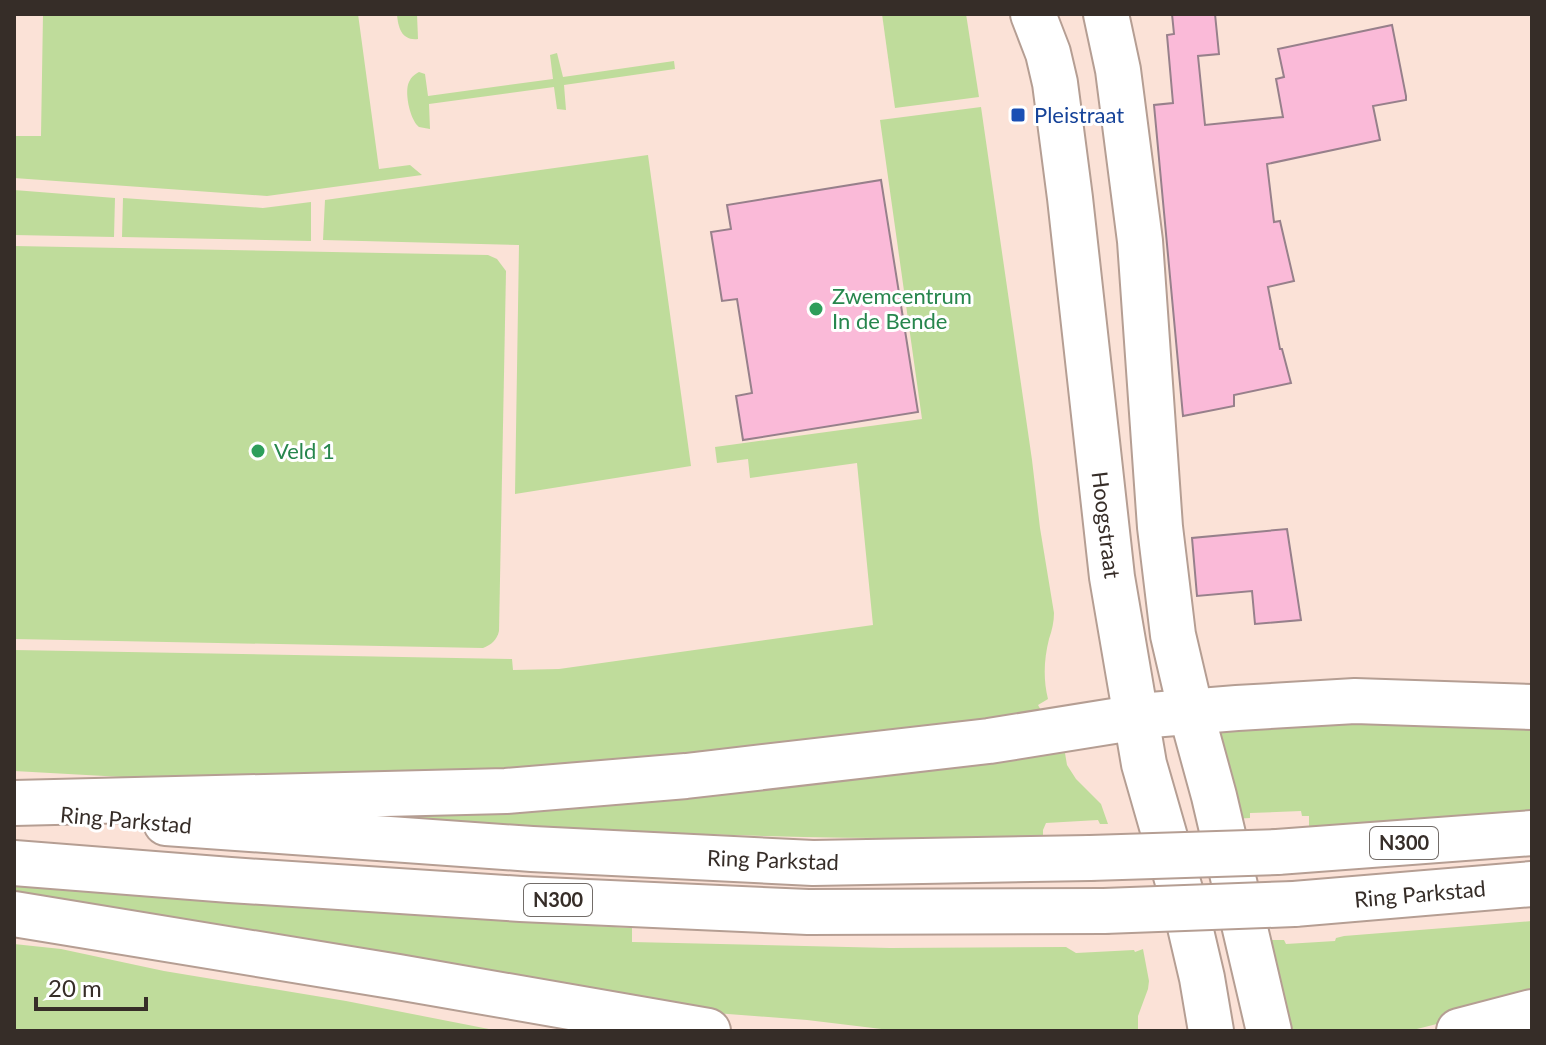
<svg xmlns="http://www.w3.org/2000/svg" width="1546" height="1045" font-family="Lato,sans-serif">
<style>
.green{fill:#bfdc9b}
.building{fill:#fabad8;stroke:#97808b;stroke-width:2}
.lines{fill:none;stroke-linecap:round;stroke-linejoin:round}
.major-casing{stroke:#b59e93;stroke-width:48}
.highway-casing{stroke:#b59e93;stroke-width:48}
.major{stroke:#fff;stroke-width:44}
.highway{stroke:#fff;stroke-width:44}
.highway-bridge-casing{stroke:#b59e93;stroke-width:48;stroke-linecap:butt}
.highway-bridge{stroke:#fff;stroke-width:44}
.transit-dot{fill:#1a4fb4;stroke:#fff;stroke-width:3}
.leisure-dot{fill:#2e9e5b;stroke:#fff;stroke-width:3}
.labels{text-anchor:middle;stroke-width:6;stroke-linejoin:round;paint-order:stroke}
.shield{fill:#fff;stroke:#726c68;stroke-width:2}
.shield-label{font-size:20px;font-weight:bold;fill:#362d28}
.transit-label{font-size:22px;fill:#164399;stroke:#fff;text-anchor:start}
.leisure-label{font-size:22px;fill:#27864d;stroke:#fff;text-anchor:start}
.street-label{font-size:22px;fill:#362d28;stroke:#fff}
</style>
<rect width="100%" height="100%" fill="#fbe2d7"/>
<!-- green -->
<g class="green">
<polygon points="43,14 358,14 379,169 410,165 422,175 267,196 14,178 14,136 41,136"/>
<path d="M397 14H417L418 39C402 41 398 28 397 14Z"/>
<polygon points="882,14 966,14 979,97 895,108"/>
<path d="M557 53 563 77 674 61 675 69 564 85 566 110 557 109 554 87 429 104 430 129 419 127C410 120 404 92 409 82 412 76 414 75 419 72L425 74 428 96 553 79 550 55Z"/>
<path d="M981 107 1032 460 1040 528 1054 613C1054 622 1052 630 1049 639 1044 659 1043 679 1048 699L1038 705 1042 712 701 764 213 782 14 771V650L512 659 513 670 559 669 873 625 857 463 750 478 748 459 717 463 715 447 922 419 880 120Z"/>
<polygon points="648,155 691,466 515,494 519,245 323,240 325,200"/>
<polygon points="14,190 115,198 114,237 14,235"/>
<polygon points="123,198 263,208 311,202 311,241 122,237"/>
<path d="M14 246 488 255 497 259 506 271 499 631C497 640 491 645 483 648L14 639Z"/>
<polygon points="1322,721 1532,724 1532,811 1309,827 1309,816 1302,816 1301,811 1250,813 1250,818 1233,819 1208,734 1232,727"/>
<path d="M1051 745 1052 754 1065 753 1067 765 1076 779 1101 804 1108 824H1100L1098 820 1046 823 1043 830V837C802 842 562 830 321 814Z"/>
<polygon points="14,885 435,917 632,928 632,942 890,948 1066,947 1076,953 1134,950 1135,952 1143,949 1149,981 1148,989 1138,1016 1138,1031 898,1031 807,1020 715,1013 14,902"/>
<polygon points="1532,921 1532,1000 1409,1031 1283,1031 1265,940 1284,940 1286,944 1335,941 1336,938 1344,936"/>
<polygon points="14,944 61,949 164,971 346,1001 499,1031 14,1031"/>
</g>
<!-- building -->
<g class="building">
<polygon points="1172,14 1215,14 1219,54 1198,56 1205,125 1283,117 1276,79 1284,77 1278,49 1392,25 1406,96 1406,100 1373,106 1380,140 1267,164 1274,222 1280,221 1294,281 1268,287 1280,349 1282,349 1291,383 1234,395 1234,406 1183,416 1154,105 1173,103 1167,35 1174,34"/>
<polygon points="881,180 918,412 743,440 736,396 752,393 737,299 722,301 711,232 731,229 727,205"/>
<polygon points="1287,529 1301,620 1255,624 1252,591 1197,596 1192,538"/>
</g>
<g class="lines">
<!-- major casing -->
<g class="major-casing">
<g id="major">
<polyline points="1033,14 1048,53 1055,83 1070,198 1112,577 1144,764 1187,914 1202,978 1211,1031"/>
<polyline points="1106,14 1118,70 1140,241 1160,527 1173,635 1191,712 1214,796 1269,1031"/>
</g>
</g>
<!-- highway casing -->
<g class="highway-casing">
<g id="highway">
<polyline points="14,803 506,791 686,776 989,741 1151,715 1237,708 1355,701 1532,707"/>
<polyline points="166,823 532,849 813,863 1090,858"/>
<polyline points="1277,852 1532,833"/>
<polyline points="14,863 230,880 521,899 808,912 1104,911"/>
<polyline points="1294,904 1532,884"/>
<polyline points="14,914 398,977 708,1031"/>
<polyline points="1459,1031 1532,1012"/>
</g>
</g>
<!-- major -->
<use href="#major" class="major"/>
<!-- highway -->
<use href="#highway" class="highway"/>
<!-- highway-bridge casing -->
<g class="highway-bridge-casing">
<g id="highway-bridge">
<polyline points="1090,858 1277,852"/>
<polyline points="1104,911 1294,904"/>
</g>
</g>
<!-- highway-bridge -->
<use href="#highway-bridge" class="highway-bridge"/>
</g>
<!-- markers -->
<rect class="transit-dot" x="1010" y="107" width="16" height="16" rx="4"/>
<g class="leisure-dot">
<circle cx="816" cy="309" r="8"/>
<circle cx="258" cy="451" r="8"/>
</g>
<g class="labels">
<!-- shield labels -->
<g class="shield">
<rect x="1370" y="827" width="68" height="32" rx="6"/>
<rect x="524" y="884" width="68" height="32" rx="6"/>
</g>
<g class="shield-label">
<text x="1404" y="850">N300</text>
<text x="558" y="907">N300</text>
</g>
<!-- transit labels -->
<g class="transit-label">
<text x="1034" y="123">Pleistraat</text>
</g>
<!-- leisure labels -->
<g class="leisure-label">
<text x="832" y="304">Zwemcentrum<tspan x="832" dy="25">In de Bende</tspan></text>
<text x="274" y="459">Veld 1</text>
</g>
<!-- street labels -->
<g class="street-label">
<text transform="translate(1106 525) rotate(83)" y="8">Hoogstraat</text>
<text transform="translate(126 820) rotate(5)" y="8">Ring Parkstad</text>
<text transform="translate(773 860) rotate(2)" y="8">Ring Parkstad</text>
<text transform="translate(1420 894) rotate(-5)" y="8">Ring Parkstad</text>
</g>
</g>
<!-- border -->
<rect width="1546" height="1045" fill="none" stroke="#362d28" stroke-width="32"/>
<!-- scale -->
<path d="M36 997v12h110v-12" fill="none" stroke="#362d28" stroke-width="4"/>
<text x="48" y="997" font-size="24" fill="#362d28" stroke="#ffffff" stroke-width="6" paint-order="stroke">20 m</text>
</svg>
